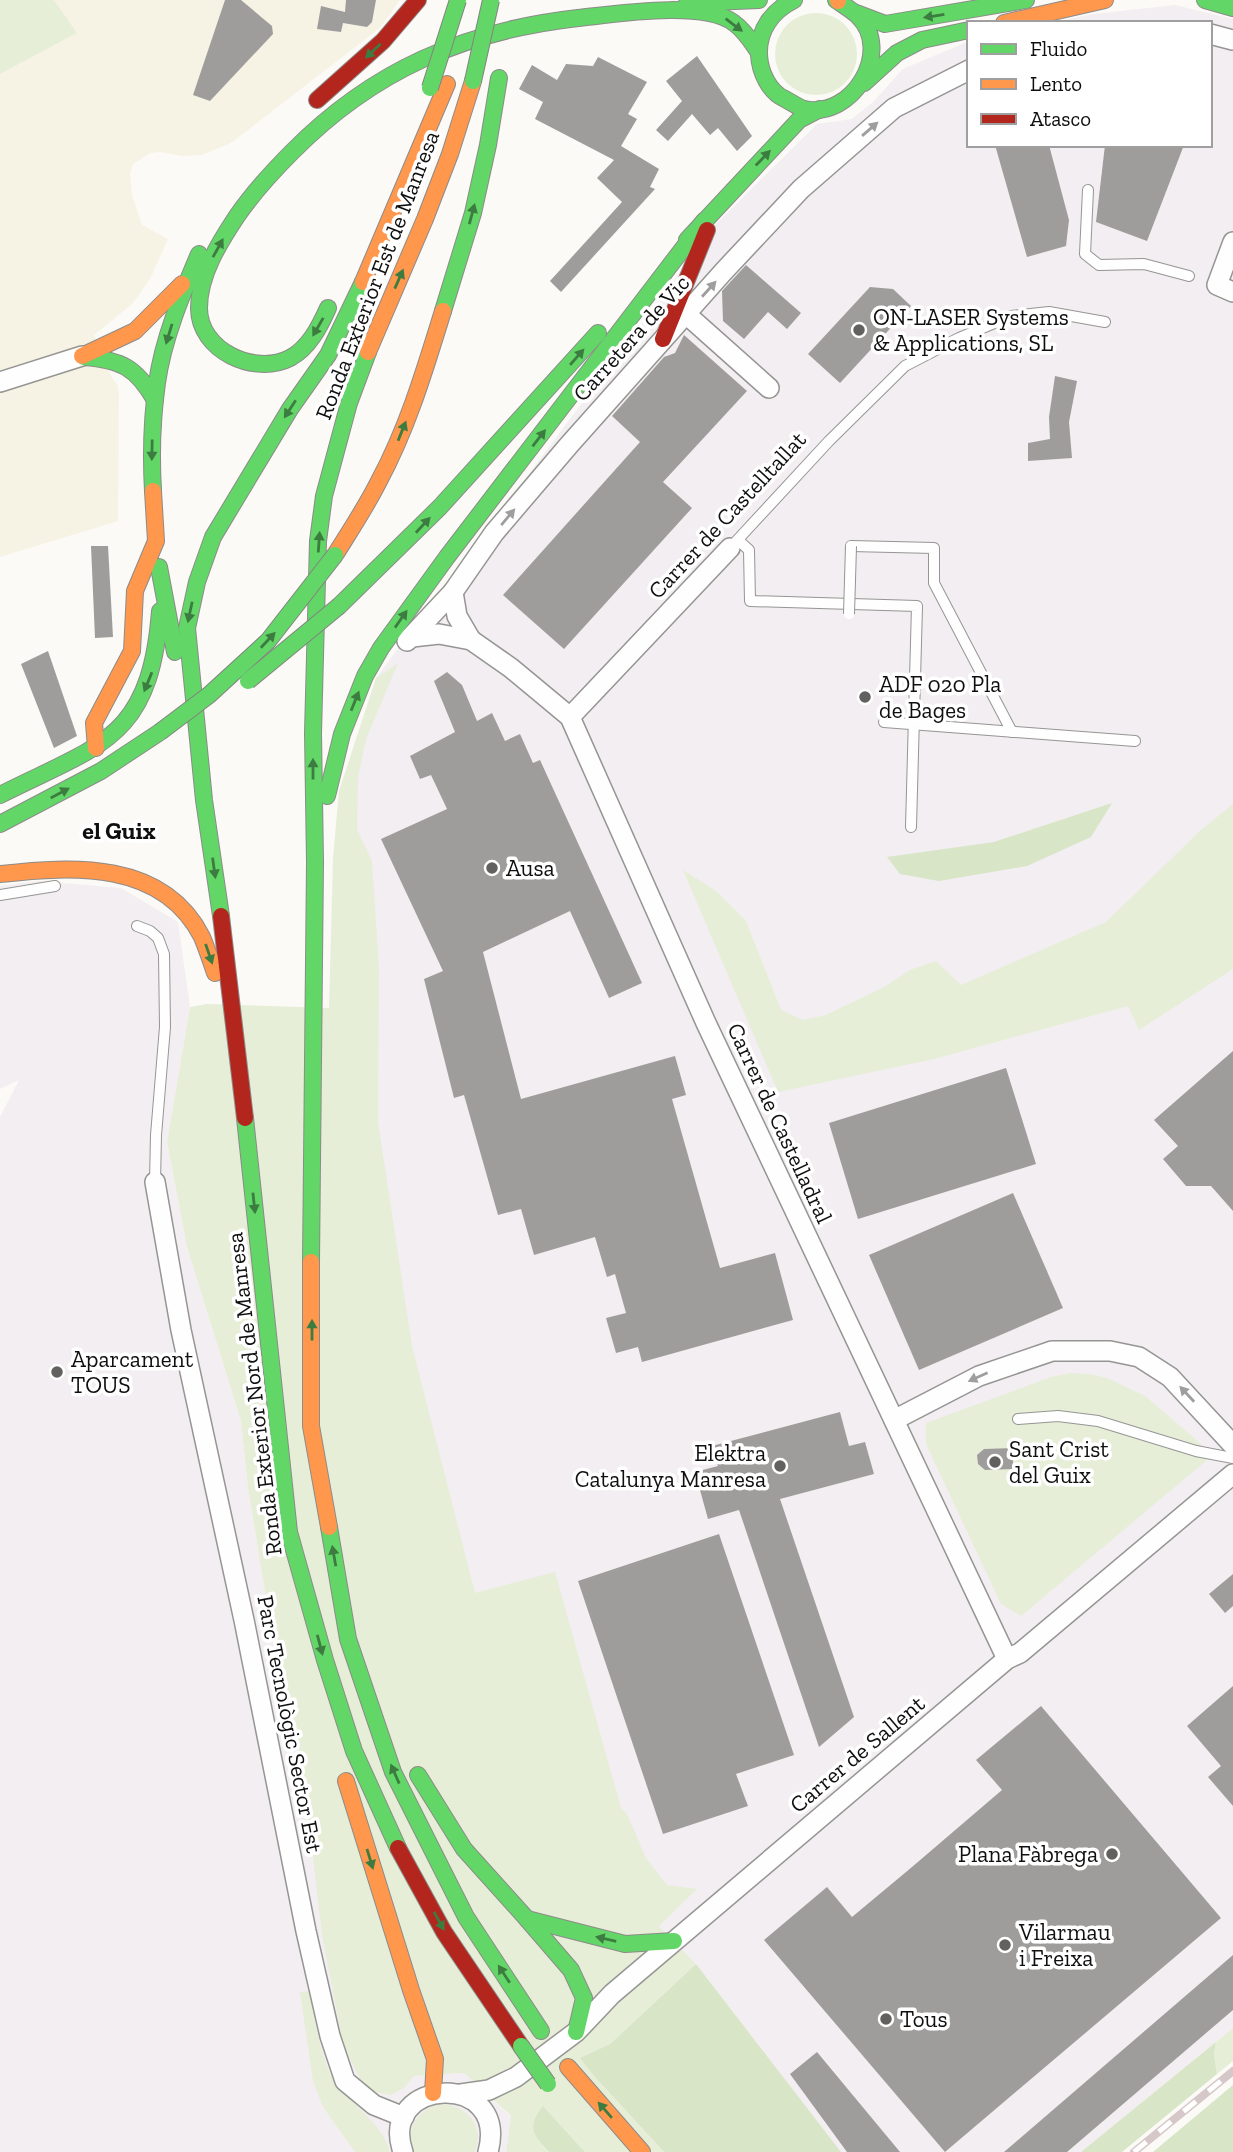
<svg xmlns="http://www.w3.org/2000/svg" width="1233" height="2152" font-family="'Zilla Slab',serif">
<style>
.industrial{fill:#f3eef1}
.farmland{fill:#f6f3e4}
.green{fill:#e6eed8}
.forest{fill:#d8e5c7}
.building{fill:#9f9d9b}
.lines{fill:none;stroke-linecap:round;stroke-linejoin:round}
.lane-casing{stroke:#959593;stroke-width:12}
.street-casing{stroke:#959593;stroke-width:22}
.fast-casing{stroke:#8c8b8a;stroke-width:18}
.slow-casing{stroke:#8c8b8a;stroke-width:18}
.jam-casing{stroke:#8c8b8a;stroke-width:18}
.lane{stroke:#fefefe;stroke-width:10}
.street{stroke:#fefefe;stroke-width:19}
.fast{stroke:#63d668;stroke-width:16}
.slow{stroke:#ff974d;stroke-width:16}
.jam{stroke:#b3261e;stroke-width:16}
.rail-casing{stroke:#d6c8c8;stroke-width:8}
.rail{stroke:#fff;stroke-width:5;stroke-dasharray:16;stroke-linecap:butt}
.lane-bridge-casing{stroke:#959593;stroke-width:12;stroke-linecap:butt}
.fast-bridge-casing{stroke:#838280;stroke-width:18;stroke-linecap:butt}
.lane-bridge{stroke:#fefefe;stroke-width:10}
.fast-bridge{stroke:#63d668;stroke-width:16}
.oneway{fill:#3d7c40}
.oneway2{fill:#9e9e9e}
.poi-dot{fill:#626160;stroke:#fff;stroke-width:2.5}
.labels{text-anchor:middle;stroke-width:7;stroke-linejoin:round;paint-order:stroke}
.street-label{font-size:23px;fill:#0f0f0f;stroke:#fff}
.poi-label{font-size:23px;fill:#0f0f0f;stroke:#fff;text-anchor:start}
.neighbourhood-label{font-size:24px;font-weight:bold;fill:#0f0f0f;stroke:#fff}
</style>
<rect width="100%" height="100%" fill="#fbfaf6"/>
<!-- industrial -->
<g class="industrial">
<polygon points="1175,5 1233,19 1233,2028 1081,2152 841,2152 696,1964 659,1926 440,1786 333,858 376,678 717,223 817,124 852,119 873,102 903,69 969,41 969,145 1210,145 1210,23 1051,23 1093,14"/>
<polygon points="39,881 121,888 178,922 190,1007 167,1142 187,1247 241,1421 248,1488 271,1629 302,1762 404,2088 414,2076 464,2073 511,2117 506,2152 0,2152 0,1117 19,1080 0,1089 0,886"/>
</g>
<!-- farmland -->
<polygon class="farmland" points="54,0 400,0 380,28 231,143 202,155 182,156 160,152 150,153 133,164 130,173 132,195 142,225 168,239 151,277 138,296 132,304 94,335 112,378 118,386 119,395 118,521 0,557 0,74 77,33"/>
<!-- green -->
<g class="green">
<polygon points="0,0 54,0 77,33 0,74"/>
<circle cx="816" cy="54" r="41"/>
<polygon points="398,663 366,739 358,778 357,829 372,861 379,968 378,1122 412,1346 475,1593 555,1572 621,1808 627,1814 646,1858 667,1885 697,1889 659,1926 696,1964 610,2044 581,2058 594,2076 664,2152 585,2152 543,2106 542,2145 549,2152 506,2152 511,2116 464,2073 414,2076 404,2088 391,2095 373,2092 360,2079 343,2044 322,1935 302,1762 271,1629 248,1488 241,1421 187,1247 167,1142 190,1007 207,1004 329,1008 333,858 339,791 376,678"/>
<polygon points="1233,804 1233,969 1139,1030 1128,1006 934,1059 778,1092 683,870 716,891 746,921 781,1010 803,1020 826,1015 884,987 910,970 936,961 961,985 1106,922 1202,829"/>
<polygon points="1071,1373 1089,1374 1107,1378 1145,1396 1201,1444 1206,1461 1021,1616 1001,1604 926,1444 926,1423 1051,1377"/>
<path d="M310 1991C315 2017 318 2046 329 2071 342 2101 382 2119 390 2152H355L323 2107 313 2081 300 1992Z"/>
<polygon points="1233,2028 1233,2061 1217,2074 1214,2055 1216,2042"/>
<path d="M438 2104C465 2103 486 2125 475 2152H414C405 2129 416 2112 438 2104Z"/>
</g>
<!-- forest -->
<g class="forest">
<polygon points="1112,803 1091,837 1027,866 939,881 900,874 887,857 994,842"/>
<polygon points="696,1964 841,2152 664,2152 594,2076 580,2058 610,2044"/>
<polygon points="1216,2042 1214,2055 1217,2074 1122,2152 1081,2152"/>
<polygon points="1233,2085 1233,2152 1153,2152"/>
<path d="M543 2106 585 2152H549C532 2134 527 2126 543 2106Z"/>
</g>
<!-- building -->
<g class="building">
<polygon points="225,0 241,0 272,26 273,34 210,101 193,95"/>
<polygon points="346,0 376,0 372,22 367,27 343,23 341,32 317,29 321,6 345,12"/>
<polygon points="697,56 752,136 737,151 718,128 710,135 692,114 668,141 656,130 682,101 666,81"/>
<polygon points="598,57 647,82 628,114 637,119 621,146 659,169 650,187 655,189 561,292 550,281 622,202 597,178 614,160 535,119 543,102 519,89 532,65 557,80 566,64 593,66"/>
<polygon points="995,145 1049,145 1069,220 1066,246 1027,257"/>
<polygon points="1105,145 1184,145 1147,241 1096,222"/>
<polygon points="746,265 801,313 787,329 768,312 744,339 723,321 722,291"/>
<polygon points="870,287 893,289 911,306 840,383 808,354"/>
<polygon points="684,335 747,391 663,482 692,508 564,649 503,595 640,442 612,416 664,357 675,353"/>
<polygon points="1055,376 1077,381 1069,422 1072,458 1028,461 1028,443 1050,439 1049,417"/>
<polygon points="91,546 108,546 113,637 95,638"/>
<polygon points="48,651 77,736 54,748 21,664"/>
<polygon points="447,672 462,685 477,721 492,713 505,741 520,734 533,763 540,760 642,983 609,998 570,911 483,952 521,1099 675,1056 686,1095 672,1099 720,1268 775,1253 793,1320 642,1362 638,1347 616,1353 606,1318 626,1313 615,1274 607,1277 595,1237 534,1255 521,1209 498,1215 464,1095 454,1098 424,979 443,971 381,839 447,809 431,775 420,779 410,756 455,732 434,681"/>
<polygon points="1233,1051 1233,1211 1211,1186 1186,1186 1163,1159 1178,1146 1154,1120"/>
<polygon points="1006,1068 1036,1164 858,1219 829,1123"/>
<polygon points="1013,1193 1063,1308 919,1370 869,1255"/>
<polygon points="840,1412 849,1446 865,1442 874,1474 780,1499 854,1717 819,1747 739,1510 708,1519 695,1472 718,1466 712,1446"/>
<polygon points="1013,1448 1013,1469 985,1470 978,1464 977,1455 984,1449"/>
<polygon points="719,1534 794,1755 736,1774 748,1806 663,1834 578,1581"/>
<polygon points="1233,1574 1233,1606 1225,1613 1209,1594"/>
<polygon points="1233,1686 1233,1806 1208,1777 1221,1766 1187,1726"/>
<polygon points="1041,1706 1221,1918 945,2152 764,1940 827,1887 852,1917 912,1867 1002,1790 976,1760"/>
<polygon points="1233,1955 1233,2010 1067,2152 1004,2152"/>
<polygon points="817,2052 900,2152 847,2152 790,2074"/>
</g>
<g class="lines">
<!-- lane casing -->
<g class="lane-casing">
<g id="lane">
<polyline points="1088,190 1085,254 1099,265 1144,264 1189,276"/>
<polyline points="738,540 749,550 750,601 917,606 911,827"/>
<polyline points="851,546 934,548 934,583 1012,732"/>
<polyline points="730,548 829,441 905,366 959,338 1011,316 1049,312 1105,322"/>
<polyline points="884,722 1135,741"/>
<polyline points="0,895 55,886"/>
<polyline points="137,926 150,931 158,938 164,954 165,1027 156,1135 155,1182"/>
<polyline points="1018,1419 1058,1416 1098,1421 1196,1451 1233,1458"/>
</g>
</g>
<!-- street casing -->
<g class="street-casing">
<g id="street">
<polyline points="1210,34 1233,40"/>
<polyline points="1233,242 1217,285 1233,292"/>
<polyline points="686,314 769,388"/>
<polyline points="0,382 82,356"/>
<polyline points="453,592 457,616 471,640"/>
<polyline points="412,637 439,634 471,640 511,668 570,717 706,1023 1007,1659"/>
<polyline points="407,641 453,592 494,533 569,445 724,271 801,189 894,108 969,70"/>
<polyline points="570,717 730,548"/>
<polyline points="155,1182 181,1330 244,1620 306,1931 330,2036 345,2081 374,2105 404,2117"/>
<polyline points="894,1420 979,1376 1052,1351 1110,1351 1139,1357 1170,1377 1233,1445"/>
<polyline points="461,2094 489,2090 516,2077 576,2032 612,1994 1007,1659 1020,1653 1233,1474"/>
<path d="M403 2152C377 2077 510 2070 488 2152"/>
</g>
</g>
<!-- fast casing -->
<g class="fast-casing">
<g id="fast">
<path d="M794 0C772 11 758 30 759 55 760 72 769 92 785 99 791 102 798 107 804 109 852 120 894 51 858 16 852 10 843 5 836 0"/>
<polyline points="1205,0 1233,8"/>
<polyline points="687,3 759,0"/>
<polyline points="856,13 885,24 1026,0"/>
<polyline points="864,83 897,53 922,40 969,30"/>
<polyline points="687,240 799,120 820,109"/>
<path d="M328 308C320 326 309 348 290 358 255 376 199 351 199 308 199 275 219 243 237 216 253 193 272 172 292 152 373 70 464 31 578 18 616 14 703 0 734 23 744 30 751 41 758 51"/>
<polyline points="443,311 473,213 488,145 499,78"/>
<path d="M84 357C121 360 136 367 155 400"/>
<path d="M153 491C151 456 152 418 157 383 163 339 182 294 199 254"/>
<polyline points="159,567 175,652"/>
<polyline points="339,606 440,507 598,333"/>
<path d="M0 795C101 744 150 740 160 611"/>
<polyline points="327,796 342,734 365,676 381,648 447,557 704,221"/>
<polyline points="0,824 101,771 160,732"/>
<polyline points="221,916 204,800 187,628 197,582 213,537 290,409 328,355 363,282"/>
<polyline points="245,1118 289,1532 325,1660 354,1751 398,1848"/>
<polyline points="311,1262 315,862 313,733 318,541 324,496 349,403 368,352"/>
<polyline points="329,1527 348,1639 393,1772 466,1917 541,2031"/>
<polyline points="418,1775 464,1849 527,1919 625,1944 674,1941"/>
<polyline points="527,1919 571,1970 584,1998 576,2032"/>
</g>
</g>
<!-- slow casing -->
<g class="slow-casing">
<g id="slow">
<polyline points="838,0 838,1"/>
<polyline points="1004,23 1105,0"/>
<polyline points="363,282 447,84"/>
<polyline points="368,352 425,219 450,154 473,81"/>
<polyline points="82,356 135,331 182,284"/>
<path d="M335 555C350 531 366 507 379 481 408 427 425 369 443 311"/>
<polyline points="96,748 94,723 132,651 135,591 156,541 153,491"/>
<path d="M0 874C73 866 163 860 202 937 207 949 211 961 215 973"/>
<polyline points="311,1262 311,1426 329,1527"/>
<polyline points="346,1781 411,1990 435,2059 433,2093"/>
<polyline points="568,2067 642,2152"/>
</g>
</g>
<!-- jam casing -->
<g class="jam-casing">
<g id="jam">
<polyline points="317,100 383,41 418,0"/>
<polyline points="663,339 707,230"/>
<polyline points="221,916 245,1118"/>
<polyline points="398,1848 444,1932 521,2046"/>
</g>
</g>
<!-- lane -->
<use href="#lane" class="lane"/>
<!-- street -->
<use href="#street" class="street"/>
<!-- fast -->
<use href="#fast" class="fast"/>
<!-- slow -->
<use href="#slow" class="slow"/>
<!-- jam -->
<use href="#jam" class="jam"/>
<!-- rail casing -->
<g class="rail-casing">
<polyline id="rail" points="1134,2152 1233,2071"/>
</g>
<!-- rail -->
<use href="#rail" class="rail"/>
<!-- lane-bridge casing -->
<g class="lane-bridge-casing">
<polyline id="lane-bridge" points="849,614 851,546"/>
</g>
<!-- fast-bridge casing -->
<g class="fast-bridge-casing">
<g id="fast-bridge">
<polyline points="473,81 491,0"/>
<polyline points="430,88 458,0"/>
<polyline points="248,681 339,606"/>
<polyline points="160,732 209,695 268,641 335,555"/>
<polyline points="521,2046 548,2084"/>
</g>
</g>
<!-- lane-bridge -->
<use href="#lane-bridge" class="lane-bridge"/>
<!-- fast-bridge -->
<use href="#fast-bridge" class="fast-bridge"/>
</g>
<!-- one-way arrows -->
<defs><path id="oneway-solid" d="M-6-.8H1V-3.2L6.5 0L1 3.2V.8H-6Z" transform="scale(1.75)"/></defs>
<g class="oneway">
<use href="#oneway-solid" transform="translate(934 16) rotate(171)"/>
<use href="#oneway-solid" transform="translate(734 25) rotate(37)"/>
<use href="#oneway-solid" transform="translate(373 51) rotate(137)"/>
<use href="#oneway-solid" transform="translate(763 158) rotate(-46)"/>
<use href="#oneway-solid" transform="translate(472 214) rotate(-75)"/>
<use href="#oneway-solid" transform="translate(218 248) rotate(-61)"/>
<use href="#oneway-solid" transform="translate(399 279) rotate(-66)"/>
<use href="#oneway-solid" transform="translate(318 327) rotate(120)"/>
<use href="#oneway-solid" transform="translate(169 334) rotate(107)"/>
<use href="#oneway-solid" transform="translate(577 357) rotate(-49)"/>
<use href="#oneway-solid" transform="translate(290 409) rotate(123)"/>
<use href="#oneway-solid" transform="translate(402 431) rotate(-68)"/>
<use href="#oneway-solid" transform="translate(539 438) rotate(-52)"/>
<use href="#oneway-solid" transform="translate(152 450) rotate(91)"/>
<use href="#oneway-solid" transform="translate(423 525) rotate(-47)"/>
<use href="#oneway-solid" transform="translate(319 542) rotate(-86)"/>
<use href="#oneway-solid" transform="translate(190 612) rotate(102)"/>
<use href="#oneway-solid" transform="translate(401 619) rotate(-55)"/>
<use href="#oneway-solid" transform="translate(268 640) rotate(-47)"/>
<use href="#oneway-solid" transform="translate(148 682) rotate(112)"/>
<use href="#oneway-solid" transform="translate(355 701) rotate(-68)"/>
<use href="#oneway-solid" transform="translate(313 769) rotate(-90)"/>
<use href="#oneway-solid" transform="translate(60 793) rotate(-28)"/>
<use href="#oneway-solid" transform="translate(214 868) rotate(82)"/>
<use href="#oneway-solid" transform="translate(209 954) rotate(71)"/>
<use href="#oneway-solid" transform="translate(254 1203) rotate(84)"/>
<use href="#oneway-solid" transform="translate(312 1330) rotate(-90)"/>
<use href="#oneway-solid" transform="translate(334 1556) rotate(-100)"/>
<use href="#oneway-solid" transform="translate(320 1645) rotate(75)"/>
<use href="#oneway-solid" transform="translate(395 1774) rotate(-114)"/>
<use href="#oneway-solid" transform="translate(370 1859) rotate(73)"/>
<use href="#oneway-solid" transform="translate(439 1921) rotate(61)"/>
<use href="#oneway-solid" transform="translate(606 1939) rotate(-167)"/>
<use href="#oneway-solid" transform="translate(504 1974) rotate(-123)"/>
<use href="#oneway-solid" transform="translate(605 2110) rotate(-131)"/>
</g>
<g class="oneway2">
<use href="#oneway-solid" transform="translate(870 129) rotate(-41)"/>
<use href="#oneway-solid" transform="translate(709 289) rotate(-48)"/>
<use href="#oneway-solid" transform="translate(508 517) rotate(-50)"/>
<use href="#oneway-solid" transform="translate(978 1377) rotate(156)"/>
<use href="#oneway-solid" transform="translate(1187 1394) rotate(-133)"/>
</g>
<!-- markers -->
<g class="poi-dot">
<circle cx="859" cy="330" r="7"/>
<circle cx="865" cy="697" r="7"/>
<circle cx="492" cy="868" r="7"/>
<circle cx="57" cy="1372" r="7"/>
<circle cx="995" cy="1462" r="7"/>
<circle cx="780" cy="1466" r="7"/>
<circle cx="1112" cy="1854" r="7"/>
<circle cx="1005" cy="1945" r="7"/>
<circle cx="886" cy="2019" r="7"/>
</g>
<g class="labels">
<!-- street labels -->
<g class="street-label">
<text transform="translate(377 275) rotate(-69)" y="8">Ronda Exterior Est de Manresa</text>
<text transform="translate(631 338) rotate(-48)" y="8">Carretera de Vic</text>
<text transform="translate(727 515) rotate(-47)" y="8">Carrer de Castelltallat</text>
<text transform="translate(780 1123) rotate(65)" y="8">Carrer de Castelladral</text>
<text transform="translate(254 1394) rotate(-97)" y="8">Ronda Exterior Nord de Manresa</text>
<text transform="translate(290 1724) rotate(79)" y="8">Parc Tecnològic Sector Est</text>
<text transform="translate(857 1754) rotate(-40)" y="8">Carrer de Sallent</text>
</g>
<!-- poi labels -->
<g class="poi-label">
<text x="873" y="325">ON-LASER Systems<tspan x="873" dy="26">&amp; Applications, SL</tspan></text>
<text x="879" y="692">ADF 020 Pla<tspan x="879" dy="26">de Bages</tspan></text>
<text x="506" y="876">Ausa</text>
<text x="71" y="1367">Aparcament<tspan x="71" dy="26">TOUS</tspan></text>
<text x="1009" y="1457">Sant Crist<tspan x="1009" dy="26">del Guix</tspan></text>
<text x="766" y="1461" text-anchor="end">Elektra<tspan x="766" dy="26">Catalunya Manresa</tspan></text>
<text x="1098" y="1862" text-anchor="end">Plana Fàbrega</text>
<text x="1019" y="1940">Vilarmau<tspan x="1019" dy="26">i Freixa</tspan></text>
<text x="900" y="2027">Tous</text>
</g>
<!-- neighbourhood labels -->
<g class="neighbourhood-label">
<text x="119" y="839">el Guix</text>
</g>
</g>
<!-- legend -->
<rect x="967" y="21" width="245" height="126" fill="#ffffff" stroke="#9f9f9f" stroke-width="2"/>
<rect x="981" y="44" width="35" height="10" fill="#63d668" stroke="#9f9f9f" stroke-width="2"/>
<text x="1030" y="56" font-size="21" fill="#0f0f0f">Fluido</text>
<rect x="981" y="79" width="35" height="10" fill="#ff974d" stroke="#9f9f9f" stroke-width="2"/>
<text x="1030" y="91" font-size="21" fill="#0f0f0f">Lento</text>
<rect x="981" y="114" width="35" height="10" fill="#b3261e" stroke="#9f9f9f" stroke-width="2"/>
<text x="1030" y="126" font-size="21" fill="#0f0f0f">Atasco</text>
</svg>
